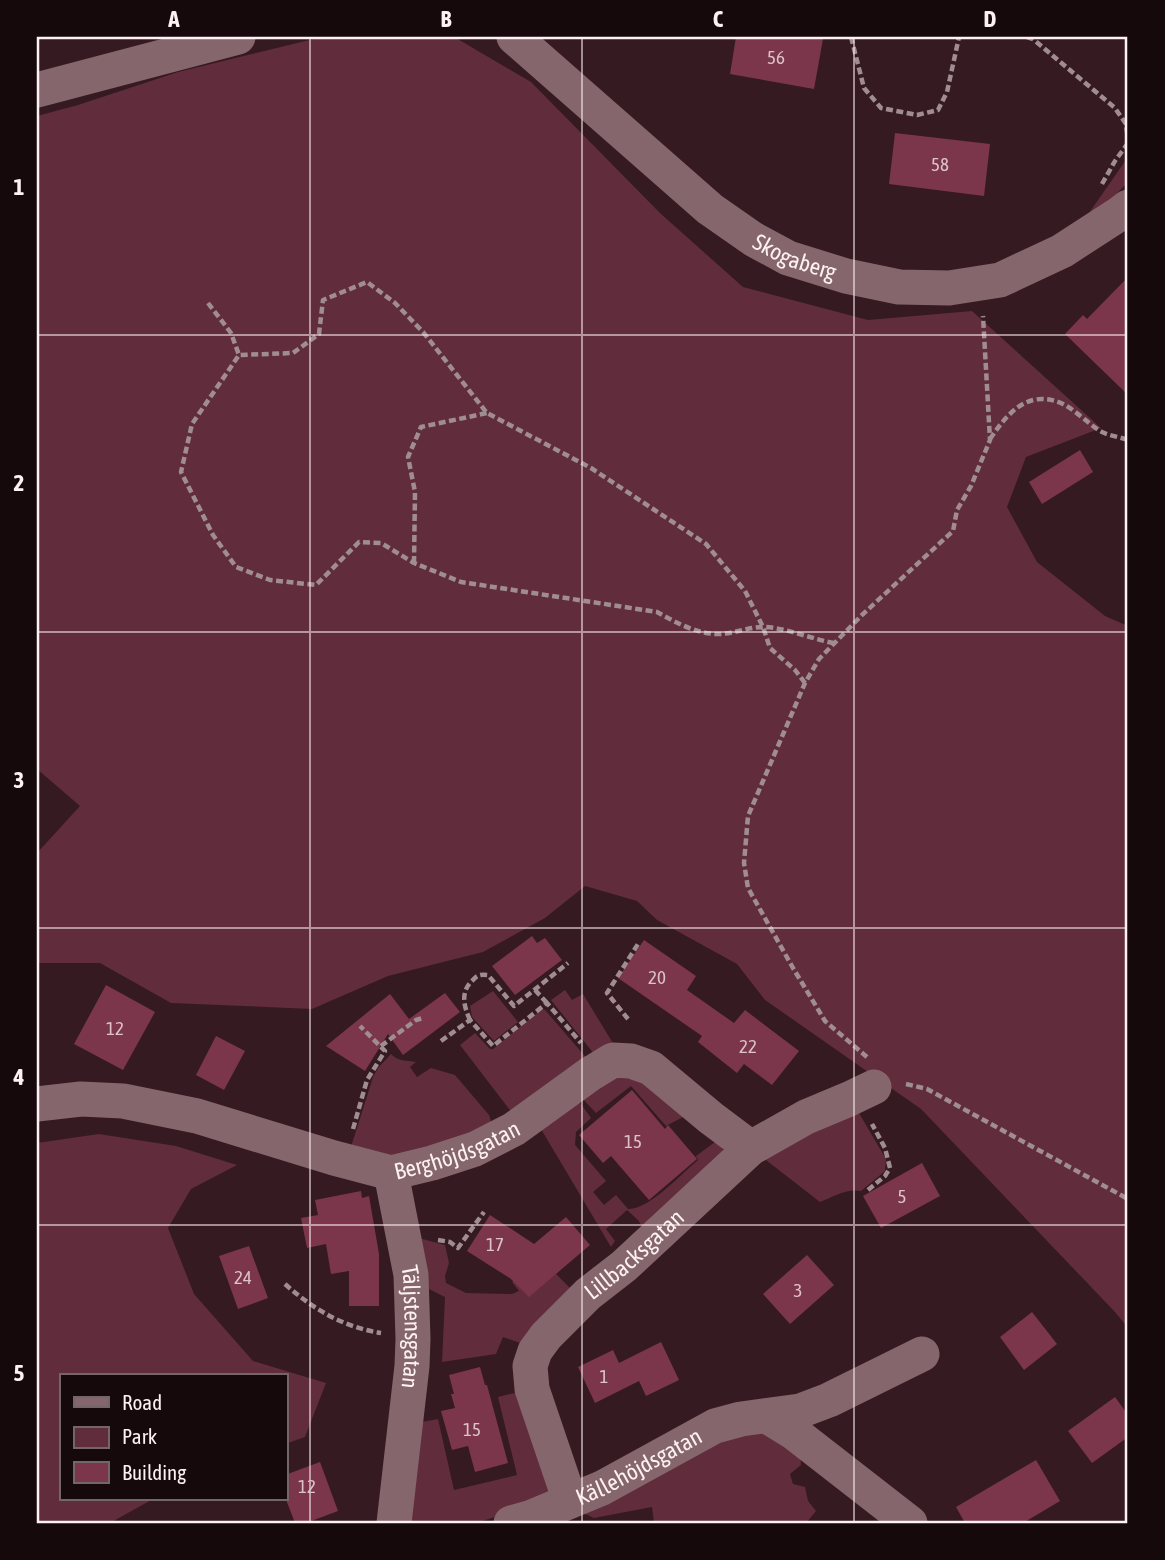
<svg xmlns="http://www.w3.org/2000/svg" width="1165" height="1560" font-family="'Asap Condensed',sans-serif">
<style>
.green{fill:#612c3c}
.building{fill:#7b364b}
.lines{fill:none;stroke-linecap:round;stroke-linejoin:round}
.path{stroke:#a08d92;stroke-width:4.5;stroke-dasharray:7 3.5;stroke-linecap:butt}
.minor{stroke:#86666d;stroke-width:35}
.grid{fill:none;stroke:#fdf1f3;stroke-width:2;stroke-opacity:0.55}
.labels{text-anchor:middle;stroke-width:5;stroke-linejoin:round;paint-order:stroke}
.number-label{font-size:19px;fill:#dcc2c9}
.street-label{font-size:23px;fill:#fdf1f3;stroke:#15090c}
.neatline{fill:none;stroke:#fdf1f3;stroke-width:2.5}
.grid-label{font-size:23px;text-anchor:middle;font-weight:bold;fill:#fdf1f3}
</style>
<rect width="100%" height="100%" fill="#351a21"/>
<!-- green -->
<g class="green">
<polygon points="322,37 456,38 531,82 661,214 743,287 868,320 972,311 1101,428 1026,457 1007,507 1037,562 1105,616 1128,626 1128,1328 1115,1312 921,1109 765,1000 737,964 657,920 637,901 585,886 545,918 483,952 388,976 312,1009 171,1003 100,963 37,963 37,853 80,806 37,769 37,116 78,105 178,72"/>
<polygon points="1128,157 1128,182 1102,209 1089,213"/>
<polygon points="565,990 572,1000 583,994 614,1045 595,1055 551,1000"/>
<polygon points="493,991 518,1022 494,1041 472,1017 470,1006"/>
<polygon points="542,1009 545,1010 590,1062 516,1118 460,1045 475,1033 490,1049 493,1049"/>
<path d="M391 1054C398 1062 407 1060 416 1062L410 1067 417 1077 431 1068 455 1075 489 1115 493 1128 403 1161 350 1150 373 1077 378 1068Z"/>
<polygon points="626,1077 634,1077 676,1105 683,1117 666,1126 631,1086 596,1113 578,1094 613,1078"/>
<path d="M576 1097 591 1118 576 1132 575 1145 606 1181 593 1192 604 1205 616 1195 628 1209C649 1210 682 1173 698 1160L696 1156 715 1142 721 1143 725 1158 646 1233 638 1220 627 1210 606 1229 615 1241 611 1247 541 1129Z"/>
<path d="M856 1108 886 1159 885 1171 861 1191C846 1188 833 1197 820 1202L762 1157Z"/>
<polygon points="99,1134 176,1146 237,1165 191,1189 168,1228 194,1294 253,1361 326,1383 305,1437 285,1444 285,1376 61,1376 61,1499 153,1499 110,1523 37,1523 37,1143"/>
<polygon points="415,1237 445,1245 449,1263 445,1276 446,1283 466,1293 512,1294 519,1291 512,1282 533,1268 550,1268 570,1288 526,1345 503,1337 496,1354 442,1362 445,1297 421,1285"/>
<polygon points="523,1391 550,1491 543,1502 476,1523 403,1523 411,1424 438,1419 454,1490 517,1475 498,1397"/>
<polygon points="746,1427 800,1446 801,1465 790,1474 793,1484 805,1487 808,1501 816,1511 806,1523 654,1523 652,1507 594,1518 585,1514 581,1508"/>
</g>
<!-- building -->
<g class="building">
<polygon points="736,37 810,37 823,39 814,89 730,74"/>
<polygon points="895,133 990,144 984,196 889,184"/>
<polygon points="1128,277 1128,395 1065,334 1083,315 1087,319"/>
<polygon points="1080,450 1093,472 1042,504 1029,482"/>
<polygon points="532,936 537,943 545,938 562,960 515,995 492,966"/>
<polygon points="644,940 696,976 687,990 734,1023 745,1010 799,1051 772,1085 744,1064 737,1073 698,1042 702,1036 618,978"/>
<polygon points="106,985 155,1012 123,1070 74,1044"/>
<polygon points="445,993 460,1012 403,1055 388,1034 365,1071 326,1046 390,994 409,1019"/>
<polygon points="216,1036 245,1051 224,1090 196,1075"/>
<polygon points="632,1090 665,1129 668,1125 697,1159 649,1200 611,1156 603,1163 579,1135"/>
<polygon points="922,1163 940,1196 881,1228 863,1196"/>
<polygon points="361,1191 362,1198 369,1196 379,1254 379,1306 349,1306 349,1271 331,1274 326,1244 307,1248 301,1218 318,1215 315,1200"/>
<polygon points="490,1215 534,1244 566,1217 590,1245 529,1297 511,1279 467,1251"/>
<polygon points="249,1246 268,1298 238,1309 219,1256"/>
<polygon points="807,1255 834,1285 790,1324 763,1294"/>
<polygon points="1032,1312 1057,1344 1024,1370 1000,1337"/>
<polygon points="661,1342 679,1380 646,1396 639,1381 595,1403 578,1367 613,1350 619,1363"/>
<polygon points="480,1367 485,1385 487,1385 508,1463 475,1472 468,1446 452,1450 441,1411 455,1408 451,1394 454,1394 449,1375"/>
<polygon points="1115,1397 1128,1415 1128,1437 1092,1463 1068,1431"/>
<polygon points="1036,1460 1060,1501 1023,1523 965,1523 956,1507"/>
<polygon points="320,1462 338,1511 306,1523 295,1523 285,1497 285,1475"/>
</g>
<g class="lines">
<!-- path -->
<g class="path">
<polyline points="851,37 864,88 881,108 917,115 938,110 947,92 959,37"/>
<polyline points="1027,37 1033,39 1115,108 1126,124 1128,140"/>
<polyline points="1102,184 1115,161 1128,143"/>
<polyline points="208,303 231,333 239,355"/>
<path d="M990 439C1007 414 1027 389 1061 403 1076 410 1088 424 1102 432 1110 436 1120 437 1128 440"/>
<polyline points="414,563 415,492 408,457 421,427 487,413"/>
<path d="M805 683 795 670 770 648 763 627 745 591 706 544 591 468 487 413 423 332 395 303 367 282 323 300 319 334 293 353 239 355 192 424 181 472 213 535 236 567 270 580 316 585 359 542 381 543 414 563 461 582 657 612C675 622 696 634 718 634 734 634 750 626 766 627 790 629 811 639 834 643"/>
<polyline points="535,990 547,1003"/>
<polyline points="628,1019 607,993 638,944"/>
<path d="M470 1020C464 1007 460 992 472 981 477 975 480 974 488 975L514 1006 568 963"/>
<polyline points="441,1041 470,1020 493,1046 547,1003 581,1043"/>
<polyline points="381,1046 416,1020 423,1018"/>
<polyline points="867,1057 825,1021 793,968 748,888 744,863 748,816 805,683 819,659 862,615 953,531 957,510 971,486 990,440 983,316"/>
<polyline points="906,1084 927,1089 1128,1199"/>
<polyline points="353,1129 367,1080 385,1051 360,1026"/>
<polyline points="868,1190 885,1176 890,1168 885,1148 872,1124"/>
<polyline points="438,1240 450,1242 458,1248 484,1212"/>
<path d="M285 1284C313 1309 343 1327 381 1333"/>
</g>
<!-- minor -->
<g class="minor">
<path id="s1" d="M514 37 710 209 753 239 788 258 846 276 899 287 949 288 1000 280 1062 251 1119 214 1128 207"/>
<polyline points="37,90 238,37"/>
<path id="s2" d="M37 1104 81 1099 123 1101 197 1116 334 1158 391 1173 432 1163 475 1149 514 1129 590 1074 613 1060 631 1061 651 1068 711 1118 751 1148"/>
<path id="s3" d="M391 1173 411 1275 413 1339 412 1366 394 1523"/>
<polyline points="767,1416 793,1432 910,1523"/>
<path id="s4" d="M570 1501 532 1389 530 1366 535 1351 546 1336 588 1294 624 1266 751 1148 806 1117 849 1099 874 1087"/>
<path id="s5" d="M511 1523 532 1517 602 1488 715 1426 741 1419 800 1411 829 1400 922 1354"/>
</g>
</g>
<!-- grid -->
<path class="grid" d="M310 37V1523M582 37V1523M854 37V1523M37 335H1128M37 632H1128M37 928H1128M37 1225H1128"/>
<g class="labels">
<!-- number labels -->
<g class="number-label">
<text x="776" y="64">56</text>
<text x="940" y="171">58</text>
<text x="657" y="984">20</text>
<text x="115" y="1035">12</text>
<text x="748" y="1053">22</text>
<text x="633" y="1148">15</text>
<text x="902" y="1203">5</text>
<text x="495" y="1251">17</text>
<text x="243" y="1284">24</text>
<text x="798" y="1297">3</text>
<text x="604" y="1383">1</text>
<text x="472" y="1436">15</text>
<text x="307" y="1493">12</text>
</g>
<!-- street labels -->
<g class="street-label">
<text dy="8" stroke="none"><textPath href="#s1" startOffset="359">Skogaberg</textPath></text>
<text dy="8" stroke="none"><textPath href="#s2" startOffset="434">Berghöjdsgatan</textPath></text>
<text dy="8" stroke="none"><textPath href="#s4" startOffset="296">Lillbacksgatan</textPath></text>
<text dy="8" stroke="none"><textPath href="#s3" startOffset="156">Täljstensgatan</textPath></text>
<text dy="8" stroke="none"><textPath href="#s5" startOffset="140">Källehöjdsgatan</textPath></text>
</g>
</g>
<!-- border -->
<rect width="1165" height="1560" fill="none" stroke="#15090c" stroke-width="77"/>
<!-- legend -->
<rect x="60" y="1374" width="228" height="126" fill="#15090c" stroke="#726668" stroke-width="2"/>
<rect x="74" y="1397" width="35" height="10" fill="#86666d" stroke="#726668" stroke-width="2"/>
<text x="122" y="1410" font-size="21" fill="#fdf1f3">Road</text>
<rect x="74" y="1427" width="35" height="21" fill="#612c3c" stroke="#726668" stroke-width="2"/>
<text x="122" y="1444" font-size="21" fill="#fdf1f3">Park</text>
<rect x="74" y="1462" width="35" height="21" fill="#7b364b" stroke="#726668" stroke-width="2"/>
<text x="122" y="1480" font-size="21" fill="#fdf1f3">Building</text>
<rect x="38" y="38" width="1088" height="1484" class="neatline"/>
<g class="grid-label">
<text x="174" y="27">A</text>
<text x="446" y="27">B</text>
<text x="718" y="27">C</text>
<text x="990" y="27">D</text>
<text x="19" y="195">1</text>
<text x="19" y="491">2</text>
<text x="19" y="788">3</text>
<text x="19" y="1085">4</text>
<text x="19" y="1381">5</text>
</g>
</svg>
